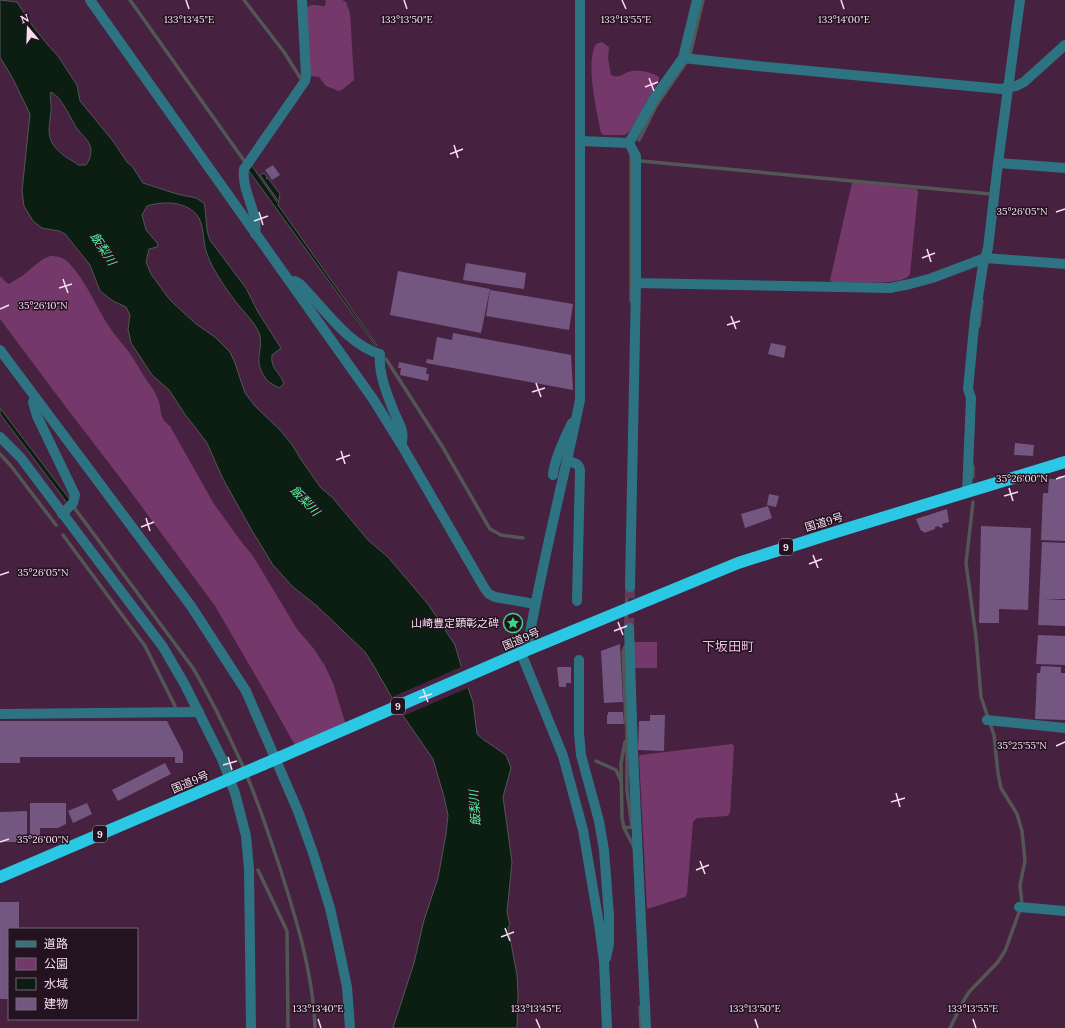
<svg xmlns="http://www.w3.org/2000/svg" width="1065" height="1028" font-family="Lora,'Noto Sans JP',serif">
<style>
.green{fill:#74396a}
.water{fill:#0c1d12;stroke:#525755;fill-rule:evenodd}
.pier{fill:#462140}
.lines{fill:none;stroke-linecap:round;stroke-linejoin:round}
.stream{stroke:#525755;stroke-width:3.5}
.building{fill:#735781}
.street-tunnel{stroke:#613d5b;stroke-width:10;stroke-dasharray:10 5;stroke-linecap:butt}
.street{stroke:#2e7381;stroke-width:10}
.highway{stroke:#2ac8e5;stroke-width:12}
.highway-bridge{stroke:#2ac8e5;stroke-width:12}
.ticks{fill:none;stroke:#f7def1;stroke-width:1.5}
.labels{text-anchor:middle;stroke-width:3;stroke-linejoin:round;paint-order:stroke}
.shield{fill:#23121f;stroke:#b7a1b2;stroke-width:1}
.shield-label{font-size:10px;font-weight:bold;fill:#f7def1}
.street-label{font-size:11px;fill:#f7def1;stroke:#23121f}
.poi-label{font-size:11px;fill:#f7def1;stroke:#23121f;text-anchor:end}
.water-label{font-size:12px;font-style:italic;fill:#4df496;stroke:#23121f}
.quarter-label{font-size:13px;fill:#edbee3;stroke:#23121f}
.ticks-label{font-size:10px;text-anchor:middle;fill:#f7def1;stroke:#23121f;stroke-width:3;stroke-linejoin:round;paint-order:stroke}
</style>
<rect width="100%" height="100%" fill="#462140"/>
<!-- green -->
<g class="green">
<path d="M326 0H342L346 2 350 13 354 80 343 89 339 91 326 86 319 77 311 76 310 75 307 7C313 3 319 6 325 6Z"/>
<path d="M602 42 609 47 608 59 611 75C618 78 622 75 628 72 637 69 652 72 659 77V80L630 131 625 135H604L601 133C597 112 585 62 596 44Z"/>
<path d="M853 182 917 189 918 192 910 274C909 275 908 277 906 278 894 285 848 282 832 282L830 280 852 183Z"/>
<path d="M50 256C57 256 64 257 69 263 87 282 96 307 110 328 116 337 123 344 129 352 136 362 141 372 147 381 151 386 155 391 157 397 163 408 157 417 170 426L214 504 240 540 253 556 297 629 314 649 325 666 333 683 346 725 296 747 265 692 215 606 125 484 65 406 0 319V276L7 283 9 284 22 276 43 259Z"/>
<polygon points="632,642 657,642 657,668 633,668"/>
<polygon points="732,744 734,746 730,813 727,816 697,818 693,822 687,894 685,897 647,909 639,756 640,755"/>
</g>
<!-- water -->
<g class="water">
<path d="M0 0 17 2 32 25 47 44 58 56 77 85 80 101 113 141 127 162 132 166 143 183 177 194 196 198 204 203C207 216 205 228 210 240L246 288 258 312 281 348 272 355C270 370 281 372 284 384L279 388C276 386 272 384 269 382 265 379 259 368 259 363 258 353 263 344 259 333 255 323 246 314 239 306 228 292 213 271 207 254 202 242 205 223 196 214 184 201 163 201 147 206L142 215 146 230 158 244 157 247 149 249 146 262 151 274 170 300 196 324 215 337 230 352 235 363 245 393 255 406 281 431 293 446 300 458 321 488 332 497 368 540 388 557 428 604 455 645 464 676 396 705 375 668 365 652 317 606 293 587 273 565 251 529 222 477 207 443 195 427 186 416 169 390 152 375 131 343 128 329 130 315 126 307 113 301 100 291 90 265 65 234 59 231 42 228 33 221 24 206 22 191 30 114 13 79 0 57ZM51 92C62 97 71 120 78 130 83 136 90 141 91 150 91 156 89 161 86 165H78C73 160 67 159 62 154 45 140 49 130 51 111 52 104 49 99 51 92Z"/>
<polygon points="252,166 277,202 277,199 260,175 264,173 267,177 266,178 267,179 268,178 280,194 278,205 377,345 376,346 249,171 247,167"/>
<polygon points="0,408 71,501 68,504 0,414"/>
<polygon points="465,679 473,702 477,734 484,740 506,755 511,768 503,797 512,862 507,912 510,925 508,927 517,975 518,993 517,1028 393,1028 414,963 424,920 438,878 446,834 448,815 444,797 433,759 397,707"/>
</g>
<!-- pier -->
<polygon class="pier" points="463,666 470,687 401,717 390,698"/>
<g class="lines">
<!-- stream -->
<g class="stream">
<polyline points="130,0 245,162"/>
<polyline points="244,0 284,52 301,79"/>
<polyline points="690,55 703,0"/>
<polyline points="639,140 656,106 687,61"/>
<polyline points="641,161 991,194"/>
<polyline points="631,301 631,153"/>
<polyline points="979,326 982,301"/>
<polyline points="386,359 442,446 490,529 501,535 523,538"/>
<polyline points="0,454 11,466 56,525"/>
<polyline points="973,477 973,466"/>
<path d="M73 506 193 668C210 697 226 729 240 760 256 794 267 830 279 865 296 918 313 972 315 1028"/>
<polyline points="63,535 145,646 175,706"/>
<polyline points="626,627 627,587"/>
<polyline points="625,647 623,652 626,724"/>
<polyline points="625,742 621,763 622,818 624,828 634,847"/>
<polyline points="596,761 616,770 621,781"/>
<polyline points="624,828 632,827 627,790 627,721"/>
<polyline points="258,870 287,931 288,1028"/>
<polyline points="640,1007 641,1028"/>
<polyline points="950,1028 964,1000 969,992 997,963 1005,951 1022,904 1020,885 1025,861 1022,831 1017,814 1001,788 998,773 994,735 981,697 976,637 966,563 973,502"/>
</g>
</g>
<!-- building -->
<g class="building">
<polygon points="273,165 280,175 272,180 265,170"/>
<polygon points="466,263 526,273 524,289 463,280"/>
<polygon points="398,271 490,289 481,333 390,315"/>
<polygon points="490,290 573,304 569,330 486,316"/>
<polygon points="453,333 571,355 573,390 426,363 427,359 433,360 437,337 452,340"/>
<polygon points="771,343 786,346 784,358 768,354"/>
<polygon points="399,362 427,368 426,374 429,374 428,381 400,375 401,368 398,368"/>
<polygon points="1015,443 1034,445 1033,456 1014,455"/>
<polygon points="1058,476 1065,476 1065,541 1041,540 1043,493 1048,493 1049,479 1058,479"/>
<polygon points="769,494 779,496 776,507 767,505"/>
<polygon points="768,506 772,518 745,528 741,514"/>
<polygon points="947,509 949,522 942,524 943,527 940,528 939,526 935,527 935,529 924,533 923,531 921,531 916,519"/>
<polygon points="981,526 1031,528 1028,610 999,609 999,623 979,623"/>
<polygon points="1042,542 1065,543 1065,599 1043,599 1065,600 1065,626 1038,625"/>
<polygon points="1038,635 1065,636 1065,665 1036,664"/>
<polygon points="620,644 623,702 604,703 601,651"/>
<polygon points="1041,666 1061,667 1061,673 1065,673 1065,720 1035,719 1037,673 1040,673"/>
<polygon points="557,667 571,667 571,683 566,683 566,687 559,687"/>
<polygon points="608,712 623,712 624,724 607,724 607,715 608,715"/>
<polygon points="650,715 665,715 664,751 638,750 639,721 650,721"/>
<polygon points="0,721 167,721 183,752 183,763 175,763 175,757 20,757 20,763 0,763"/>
<polygon points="165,763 171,774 118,801 112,790"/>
<polygon points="30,803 66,803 66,824 58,828 40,828 40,836 30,836"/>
<polygon points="87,803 92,814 73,823 68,811"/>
<polygon points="27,811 27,842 0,842 0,812"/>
<polygon points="0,902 19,902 19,929 9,929 9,999 0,999"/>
</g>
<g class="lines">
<!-- street-tunnel -->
<polyline class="street-tunnel" points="629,628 630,587"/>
<!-- street -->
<g class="street">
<polyline points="90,0 373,399 401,444 485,589 489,594 495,597 535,604"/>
<polyline points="683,58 757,66 1001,89 1016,86 1024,82 1065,45"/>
<polyline points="580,141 629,143 655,97 683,58 697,0"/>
<polyline points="629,143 636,156 636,283 890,288 910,284 932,278 985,258 1065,264"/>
<polyline points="998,163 1065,168"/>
<path d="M255 234C259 212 241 191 244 169L305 81 306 76 302 0"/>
<path d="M291 282 295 281 300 284C323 307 348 345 380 354 378 373 387 394 394 412 398 422 406 432 401 444"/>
<polyline points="0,350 191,606 246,691 298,811 313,853 330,908 338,944 347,987 350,1028"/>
<polyline points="35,398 33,402 37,416 75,495 73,503 62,514"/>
<polyline points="0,437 21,458 36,478 163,647 185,685 222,759 235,793 246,836 249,869 251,1028"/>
<path d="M568 461C574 463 579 463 580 470L577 601"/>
<path d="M553 475C554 461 565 437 572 423"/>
<polyline points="967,492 971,398 968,389 975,317 983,265 988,248 998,163 1020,0"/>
<polyline points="630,587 636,283"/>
<polyline points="629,628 633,752 646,1028"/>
<path d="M527 650C541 566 563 483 580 400V0"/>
<polyline points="521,653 563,756 583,830 599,924 604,961 607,1028"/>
<polyline points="579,660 579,733 581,755 599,821 604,850 609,916 609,944 606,958"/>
<polyline points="0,714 199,712"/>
<polyline points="987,720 1065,728"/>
<polyline points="1019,907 1065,911"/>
</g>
<!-- highway -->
<g class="highway">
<polyline points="262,765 527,650 738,563 836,532 1065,462"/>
<polyline points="0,877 199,792"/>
</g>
<!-- highway-bridge -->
<polyline class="highway-bridge" points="199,792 262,765"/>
</g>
<!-- ticks -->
<path class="ticks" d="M186 0 189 9M404 0 407 9M622 0 626 9M841 0 844 9M649 78 654 91M645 87 658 82M454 145 458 158M450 154 463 149M259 212 263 225M1056 212 1065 209M254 221 268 216M927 249 931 262M922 258 935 253M63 279 68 293M59 288 72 284M0 309 9 305M731 316 736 329M727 325 740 321M536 383 541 397M532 392 545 388M341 451 345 464M336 460 350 455M1056 479 1065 476M1009 488 1013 501M1004 496 1018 492M146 518 150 531M141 527 154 522M813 555 818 568M809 564 822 559M0 575 9 572M618 622 623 635M614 631 627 626M423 689 428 702M419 698 432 694M1056 746 1065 742M228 757 232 770M223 765 237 761M896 793 900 807M891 802 905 798M0 842 9 839M700 861 705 874M696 870 709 865M505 928 510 941M501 937 514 932M318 1019 321 1028M536 1019 540 1028M755 1019 758 1028M973 1019 976 1028"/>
<!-- icons -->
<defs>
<g id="sight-ring" transform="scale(1)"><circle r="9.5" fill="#23121f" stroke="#36d880" stroke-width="1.5"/><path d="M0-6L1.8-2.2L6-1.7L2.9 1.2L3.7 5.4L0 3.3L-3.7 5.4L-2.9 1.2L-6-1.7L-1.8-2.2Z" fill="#36d880"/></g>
</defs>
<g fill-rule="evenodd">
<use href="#sight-ring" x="513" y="623"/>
</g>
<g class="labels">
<!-- shield labels -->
<g class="shield">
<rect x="779" y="539" width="14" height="16" rx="3"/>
<rect x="391" y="698" width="14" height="16" rx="3"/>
<rect x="93" y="826" width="14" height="16" rx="3"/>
</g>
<g class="shield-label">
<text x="786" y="551">9</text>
<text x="398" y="710">9</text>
<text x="100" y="838">9</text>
</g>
<!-- street labels -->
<g class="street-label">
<text transform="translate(824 522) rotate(-17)" y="4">国道9号</text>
<text transform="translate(521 639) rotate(-23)" y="4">国道9号</text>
<text transform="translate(190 782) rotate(-23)" y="4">国道9号</text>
</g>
<!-- poi labels -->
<g class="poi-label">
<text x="499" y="627">山崎豊定顕彰之碑</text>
</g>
<!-- water labels -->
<g class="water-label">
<text transform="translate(103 249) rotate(57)" y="4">飯梨川</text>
<text transform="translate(305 501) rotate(46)" y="4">飯梨川</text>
<text transform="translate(475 808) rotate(-94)" y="4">飯梨川</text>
</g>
<!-- quarter labels -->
<g class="quarter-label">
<text x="728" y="651">下坂田町</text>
</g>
</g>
<g class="ticks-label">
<text x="844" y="23">133°14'00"E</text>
<text x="189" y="23">133°13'45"E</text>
<text x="407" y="23">133°13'50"E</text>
<text x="626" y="23">133°13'55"E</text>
<text x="1022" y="215">35°26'05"N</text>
<text x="43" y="309">35°26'10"N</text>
<text x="1022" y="482">35°26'00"N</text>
<text x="43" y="576">35°26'05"N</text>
<text x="1022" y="749">35°25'55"N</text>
<text x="43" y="843">35°26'00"N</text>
<text x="318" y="1012">133°13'40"E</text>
<text x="536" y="1012">133°13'45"E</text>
<text x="755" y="1012">133°13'50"E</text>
<text x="973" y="1012">133°13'55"E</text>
</g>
<!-- legend -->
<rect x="8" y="928" width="130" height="92" fill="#23121f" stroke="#786473"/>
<rect x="16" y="941" width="20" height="6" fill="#2e7381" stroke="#786473"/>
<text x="44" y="948" font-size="12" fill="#f7def1">道路</text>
<rect x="16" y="958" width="20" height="12" fill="#74396a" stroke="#786473"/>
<text x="44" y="968" font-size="12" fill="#f7def1">公園</text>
<rect x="16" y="978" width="20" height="12" fill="#0c1d12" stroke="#786473"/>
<text x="44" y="988" font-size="12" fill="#f7def1">水域</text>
<rect x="16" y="998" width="20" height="12" fill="#735781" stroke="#786473"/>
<text x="44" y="1008" font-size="12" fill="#f7def1">建物</text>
<!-- north arrow -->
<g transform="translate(28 28) rotate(341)" stroke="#23121f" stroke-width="3" paint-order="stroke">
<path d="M0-3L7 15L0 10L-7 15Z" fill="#f7def1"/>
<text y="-6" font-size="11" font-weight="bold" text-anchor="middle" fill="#f7def1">N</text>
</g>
</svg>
